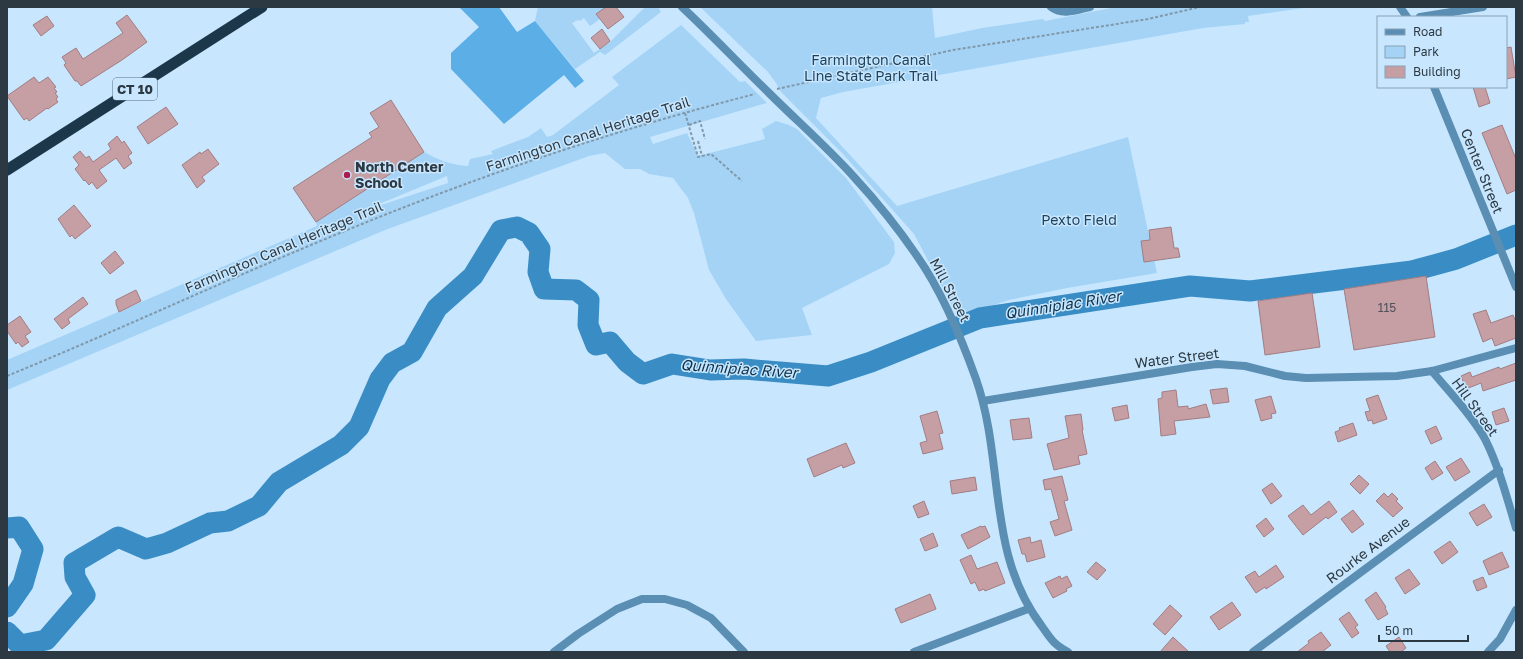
<svg xmlns="http://www.w3.org/2000/svg" width="1523" height="659" font-family="'Golos Text',sans-serif">
<style>
.green{fill:#a4d3f6;fill-rule:evenodd}
.forest{fill:#5caee7}
.lines{fill:none;stroke-linecap:round;stroke-linejoin:round}
.river{stroke:#3a8dc4;stroke-width:21}
.building{fill:#c69fa5;stroke:#a27d82}
.path{stroke:#8198a9;stroke-width:2;stroke-dasharray:3 2;stroke-linecap:butt}
.minor{stroke:#5b8eb3;stroke-width:8}
.trunk{stroke:#1c374a;stroke-width:11}
.poi-dot{fill:#ad1a4b;stroke:#c8e7ff;stroke-width:1.5}
.labels{text-anchor:middle;stroke-width:3;stroke-linejoin:round;paint-order:stroke}
.number-label{font-size:12px;fill:#52525b}
.shield{fill:#c8e7ff;stroke:#5b6d7b;stroke-width:1}
.shield-label{font-size:13px;font-weight:bold;fill:#2c3942}
.park-label{font-size:14px;fill:#1f425a;stroke:#c8e7ff}
.street-label{font-size:14px;fill:#2c3942;stroke:#c8e7ff}
.poi-label{font-size:14px;font-weight:bold;fill:#2c3942;stroke:#c8e7ff;text-anchor:start}
.water-label{font-size:15px;font-style:italic;fill:#0f324a;stroke:#c8e7ff}
</style>
<rect width="100%" height="100%" fill="#c8e7ff"/>
<!-- green -->
<g class="green">
<polygon points="538,7 606,7 597,14 600,19 590,26 584,18 580,21 578,20 572,23 594,53 611,41 645,7 658,7 661,12 605,55 600,52 575,69 535,21"/>
<polygon points="700,7 932,7 935,38 982,28 1043,19 1045,21 1116,7 1311,7 1248,16 1249,22 1245,22 1245,24 1203,28 843,92 821,98 816,118 897,206 1128,137 1157,273 1067,288 1009,300 958,317 914,234 842,153 781,92 776,83 768,72"/>
<path d="M681 25 740 82 745 81 767 103 650 137 653 144 687 133 698 156 765 139 762 129 776 121 789 125 797 129 846 178 894 242 895 253 889 264 802 308 812 335 756 341 726 299 709 270 694 213 688 198 673 178 649 174 640 169H625L605 153 589 156 385 230 7 390V360L317 226 316 222 424 152C439 160 451 165 468 166L470 159 493 154 491 151 528 137 541 128 547 137 553 135 619 85 612 77ZM447 176 448 183 372 208V207Z"/>
</g>
<!-- forest -->
<g class="forest">
<polygon points="459,7 499,7 517,32 535,21 584,81 575,88 564,75 504,124 451,69 451,53 479,27"/>
<polygon points="1516,227 1516,245 1513,246 1505,230"/>
</g>
<g class="lines">
<!-- river -->
<g class="river">
<polyline points="7,528 19,527 33,549 23,584 7,607"/>
<polyline points="7,632 20,645 46,640 85,595 75,577 74,563 118,537 146,549 167,543 210,523 228,521 259,506 279,482 341,445 359,427 380,379 392,363 412,352 437,308 473,276 501,230 517,227 529,233 540,249 538,272 544,289 576,290 589,300 588,325 596,345 610,342 627,362 643,374 672,364 710,370 744,369 828,376 871,362 980,318 1190,286 1250,291 1412,271 1456,259 1516,235"/>
</g>
</g>
<!-- building -->
<g class="building">
<polygon points="606,7 616,7 624,17 608,29 596,14"/>
<polygon points="127,15 147,42 122,60 81,86 77,81 75,81 64,65 66,63 62,57 76,48 83,59 123,33 116,23"/>
<polygon points="47,16 54,26 41,36 33,25"/>
<polygon points="602,29 610,41 600,49 591,38"/>
<polygon points="1511,47 1516,77 1506,79 1506,48"/>
<polygon points="34,77 39,83 48,77 56,87 54,88 57,92 55,93 58,97 56,99 58,102 48,109 47,108 29,121 27,118 24,120 7,96"/>
<polygon points="1473,87 1485,87 1490,103 1479,107"/>
<polygon points="391,100 424,152 316,222 293,188 372,137 369,133 379,127 370,113"/>
<polygon points="166,107 178,124 148,144 137,127"/>
<polygon points="1502,125 1516,159 1516,190 1507,194 1482,133"/>
<polygon points="117,136 122,143 124,141 132,153 128,156 132,163 124,169 116,158 99,170 107,181 97,189 92,182 89,185 85,180 84,181 75,169 79,165 73,157 80,151 86,158 89,156 93,162 111,149 108,144"/>
<polygon points="208,149 219,164 202,177 205,181 197,188 182,165 200,152 201,154"/>
<polygon points="74,205 91,226 75,239 72,235 70,237 58,219"/>
<polygon points="1171,227 1174,248 1178,248 1180,257 1144,262 1141,241 1150,240 1149,230"/>
<polygon points="115,251 124,263 110,274 101,263"/>
<polygon points="1426,276 1435,337 1354,350 1344,289"/>
<polygon points="136,290 141,301 119,312 116,304 116,300"/>
<polygon points="1312,293 1320,347 1265,355 1258,301"/>
<polygon points="83,297 88,304 68,319 70,323 62,329 54,319"/>
<polygon points="1486,310 1491,323 1513,315 1516,322 1516,338 1495,346 1492,338 1483,342 1473,314"/>
<polygon points="20,316 31,332 25,336 29,342 22,347 18,342 16,344 7,331 7,325"/>
<polygon points="1516,363 1516,380 1483,391 1481,383 1466,389 1461,376 1470,372 1472,377 1499,367 1500,369"/>
<polygon points="1227,388 1229,402 1213,404 1210,390"/>
<polygon points="1176,390 1178,407 1188,406 1188,409 1206,404 1210,417 1174,421 1176,434 1161,436 1158,399 1162,398 1162,392"/>
<polygon points="1378,395 1387,419 1373,424 1372,420 1368,421 1365,412 1370,411 1366,399"/>
<polygon points="1271,396 1276,413 1271,414 1272,418 1261,421 1255,400"/>
<polygon points="1127,405 1129,418 1115,421 1112,408"/>
<polygon points="1504,408 1509,421 1496,425 1492,412"/>
<polygon points="937,411 943,433 939,434 943,449 923,454 920,443 927,441 920,416"/>
<polygon points="1081,414 1083,430 1082,430 1087,454 1078,456 1080,464 1054,470 1047,444 1069,438 1065,416"/>
<polygon points="1029,418 1032,438 1013,440 1010,420"/>
<polygon points="1353,423 1357,435 1338,442 1335,432 1340,430 1339,428"/>
<polygon points="1436,426 1442,439 1431,444 1425,431"/>
<polygon points="846,443 855,463 843,468 842,465 814,477 807,459"/>
<polygon points="1461,458 1470,472 1455,481 1446,467"/>
<polygon points="1435,461 1443,473 1432,480 1425,468"/>
<polygon points="1359,475 1369,484 1360,494 1350,484"/>
<polygon points="1062,476 1068,500 1064,501 1072,530 1055,536 1050,522 1059,519 1051,489 1045,490 1043,480"/>
<polygon points="975,477 977,490 952,494 950,481"/>
<polygon points="1272,483 1282,496 1271,504 1262,490"/>
<polygon points="1384,493 1388,497 1392,493 1398,499 1396,501 1403,508 1393,517 1376,501"/>
<polygon points="924,501 929,514 918,518 913,506"/>
<polygon points="1329,501 1337,512 1328,519 1326,517 1303,535 1288,516 1303,505 1311,515"/>
<polygon points="1484,504 1492,517 1477,526 1469,513"/>
<polygon points="1353,510 1364,524 1352,533 1341,519"/>
<polygon points="1266,518 1274,529 1264,537 1256,526"/>
<polygon points="981,526 982,527 985,526 990,537 968,549 961,535"/>
<polygon points="933,533 938,546 925,551 920,539"/>
<polygon points="1030,537 1031,543 1041,540 1045,557 1027,562 1025,554 1022,554 1018,540"/>
<polygon points="1450,541 1458,552 1442,564 1434,552"/>
<polygon points="1502,552 1509,567 1489,575 1483,561"/>
<polygon points="971,555 977,569 997,562 1005,583 985,591 984,589 979,591 975,582 971,584 960,560"/>
<polygon points="1096,562 1106,570 1097,580 1087,572"/>
<polygon points="1276,565 1284,577 1266,589 1265,587 1256,593 1245,577 1255,571 1259,577"/>
<polygon points="1409,569 1420,584 1405,594 1395,578"/>
<polygon points="1060,576 1061,579 1067,576 1072,586 1066,589 1067,591 1053,598 1045,583"/>
<polygon points="1483,577 1487,587 1477,591 1473,581"/>
<polygon points="1376,592 1386,607 1385,608 1388,614 1378,620 1365,600"/>
<polygon points="930,594 936,609 901,623 895,609"/>
<polygon points="1232,602 1241,615 1219,630 1210,617"/>
<polygon points="1170,605 1182,616 1165,635 1153,624"/>
<polygon points="1349,612 1358,625 1355,627 1359,633 1352,638 1339,619"/>
<polygon points="1321,632 1331,645 1322,652 1297,652 1309,643 1308,641"/>
<polygon points="1173,637 1189,652 1160,652"/>
<polygon points="1399,637 1406,648 1401,652 1390,652 1386,646"/>
</g>
<g class="lines">
<!-- path -->
<g class="path">
<polyline points="777,89 953,50 1148,19 1200,7"/>
<polyline points="685,113 698,157 711,154 742,181"/>
<polyline points="689,125 700,121 705,139"/>
<polyline points="698,141 702,156"/>
<path d="M7 376C126 327 243 272 362 224 490 172 622 128 755 94"/>
</g>
<!-- minor -->
<g class="minor">
<path d="M682 7C711 34 739 64 768 92 796 120 827 147 854 177 877 202 898 228 917 256 943 293 961 337 976 379 1005 462 986 552 1041 625 1051 639 1053 644 1068 652"/>
<path d="M1051 7C1062 16 1077 10 1090 7"/>
<polyline points="1400,7 1407,17"/>
<polyline points="1420,17 1483,7"/>
<polyline points="1434,87 1516,287"/>
<path d="M1432 371C1450 393 1471 414 1485 439 1499 467 1507 498 1516 528"/>
<polyline points="983,401 1192,367 1217,364 1245,366 1285,376 1306,378 1397,376 1432,371 1516,348"/>
<polyline points="554,652 578,634 617,609 642,599 665,599 687,605 711,618 744,652"/>
<polyline points="914,652 1028,609"/>
<polyline points="1253,652 1499,470"/>
<polyline points="1488,652 1500,639 1516,610"/>
</g>
<!-- trunk -->
<polyline class="trunk" points="7,170 262,7"/>
</g>
<!-- markers -->
<circle class="poi-dot" cx="347" cy="175" r="4"/>
<g class="labels">
<!-- number labels -->
<g class="number-label">
<text x="1387" y="312">115</text>
</g>
<!-- shield labels -->
<rect class="shield" x="113" y="78" width="44" height="22" rx="3"/>
<g class="shield-label">
<text x="135" y="94">CT 10</text>
</g>
<!-- park labels -->
<g class="park-label">
<text x="871" y="65">Farmington Canal<tspan x="871" dy="16">Line State Park Trail</tspan></text>
<text x="1079" y="225">Pexto Field</text>
</g>
<!-- street labels -->
<g class="street-label">
<text transform="translate(588 134) rotate(-18)" y="5">Farmington Canal Heritage Trail</text>
<text transform="translate(1482 171) rotate(68)" y="5">Center Street</text>
<text transform="translate(284 247) rotate(-23)" y="5">Farmington Canal Heritage Trail</text>
<text transform="translate(950 290) rotate(62)" y="5">Mill Street</text>
<text transform="translate(1177 358) rotate(-7)" y="5">Water Street</text>
<text transform="translate(1475 407) rotate(54)" y="5">Hill Street</text>
<text transform="translate(1368 550) rotate(-37)" y="5">Rourke Avenue</text>
</g>
<!-- poi labels -->
<g class="poi-label">
<text x="355" y="172">North Center<tspan x="355" dy="16">School</tspan></text>
</g>
<!-- water labels -->
<g class="water-label">
<text transform="translate(1063 305) rotate(-9)" y="5">Quinnipiac River</text>
<text transform="translate(739 369) rotate(4)" y="5">Quinnipiac River</text>
</g>
</g>
<!-- border -->
<rect width="1523" height="659" fill="none" stroke="#2c3942" stroke-width="16"/>
<!-- legend -->
<rect x="1377" y="16" width="130" height="72" fill="#c8e7ff" stroke="#8aa1b3"/>
<rect x="1385" y="29" width="20" height="6" fill="#5b8eb3" stroke="#8aa1b3"/>
<text x="1413" y="36" font-size="12" fill="#2c3942">Road</text>
<rect x="1385" y="46" width="20" height="12" fill="#a4d3f6" stroke="#8aa1b3"/>
<text x="1413" y="56" font-size="12" fill="#2c3942">Park</text>
<rect x="1385" y="66" width="20" height="12" fill="#c69fa5" stroke="#8aa1b3"/>
<text x="1413" y="76" font-size="12" fill="#2c3942">Building</text>
<!-- scale -->
<path d="M1379 635v6h89v-6" fill="none" stroke="#2c3942" stroke-width="2"/>
<text x="1385" y="635" font-size="12" fill="#2c3942" stroke="#c8e7ff" stroke-width="3" paint-order="stroke">50 m</text>
</svg>
